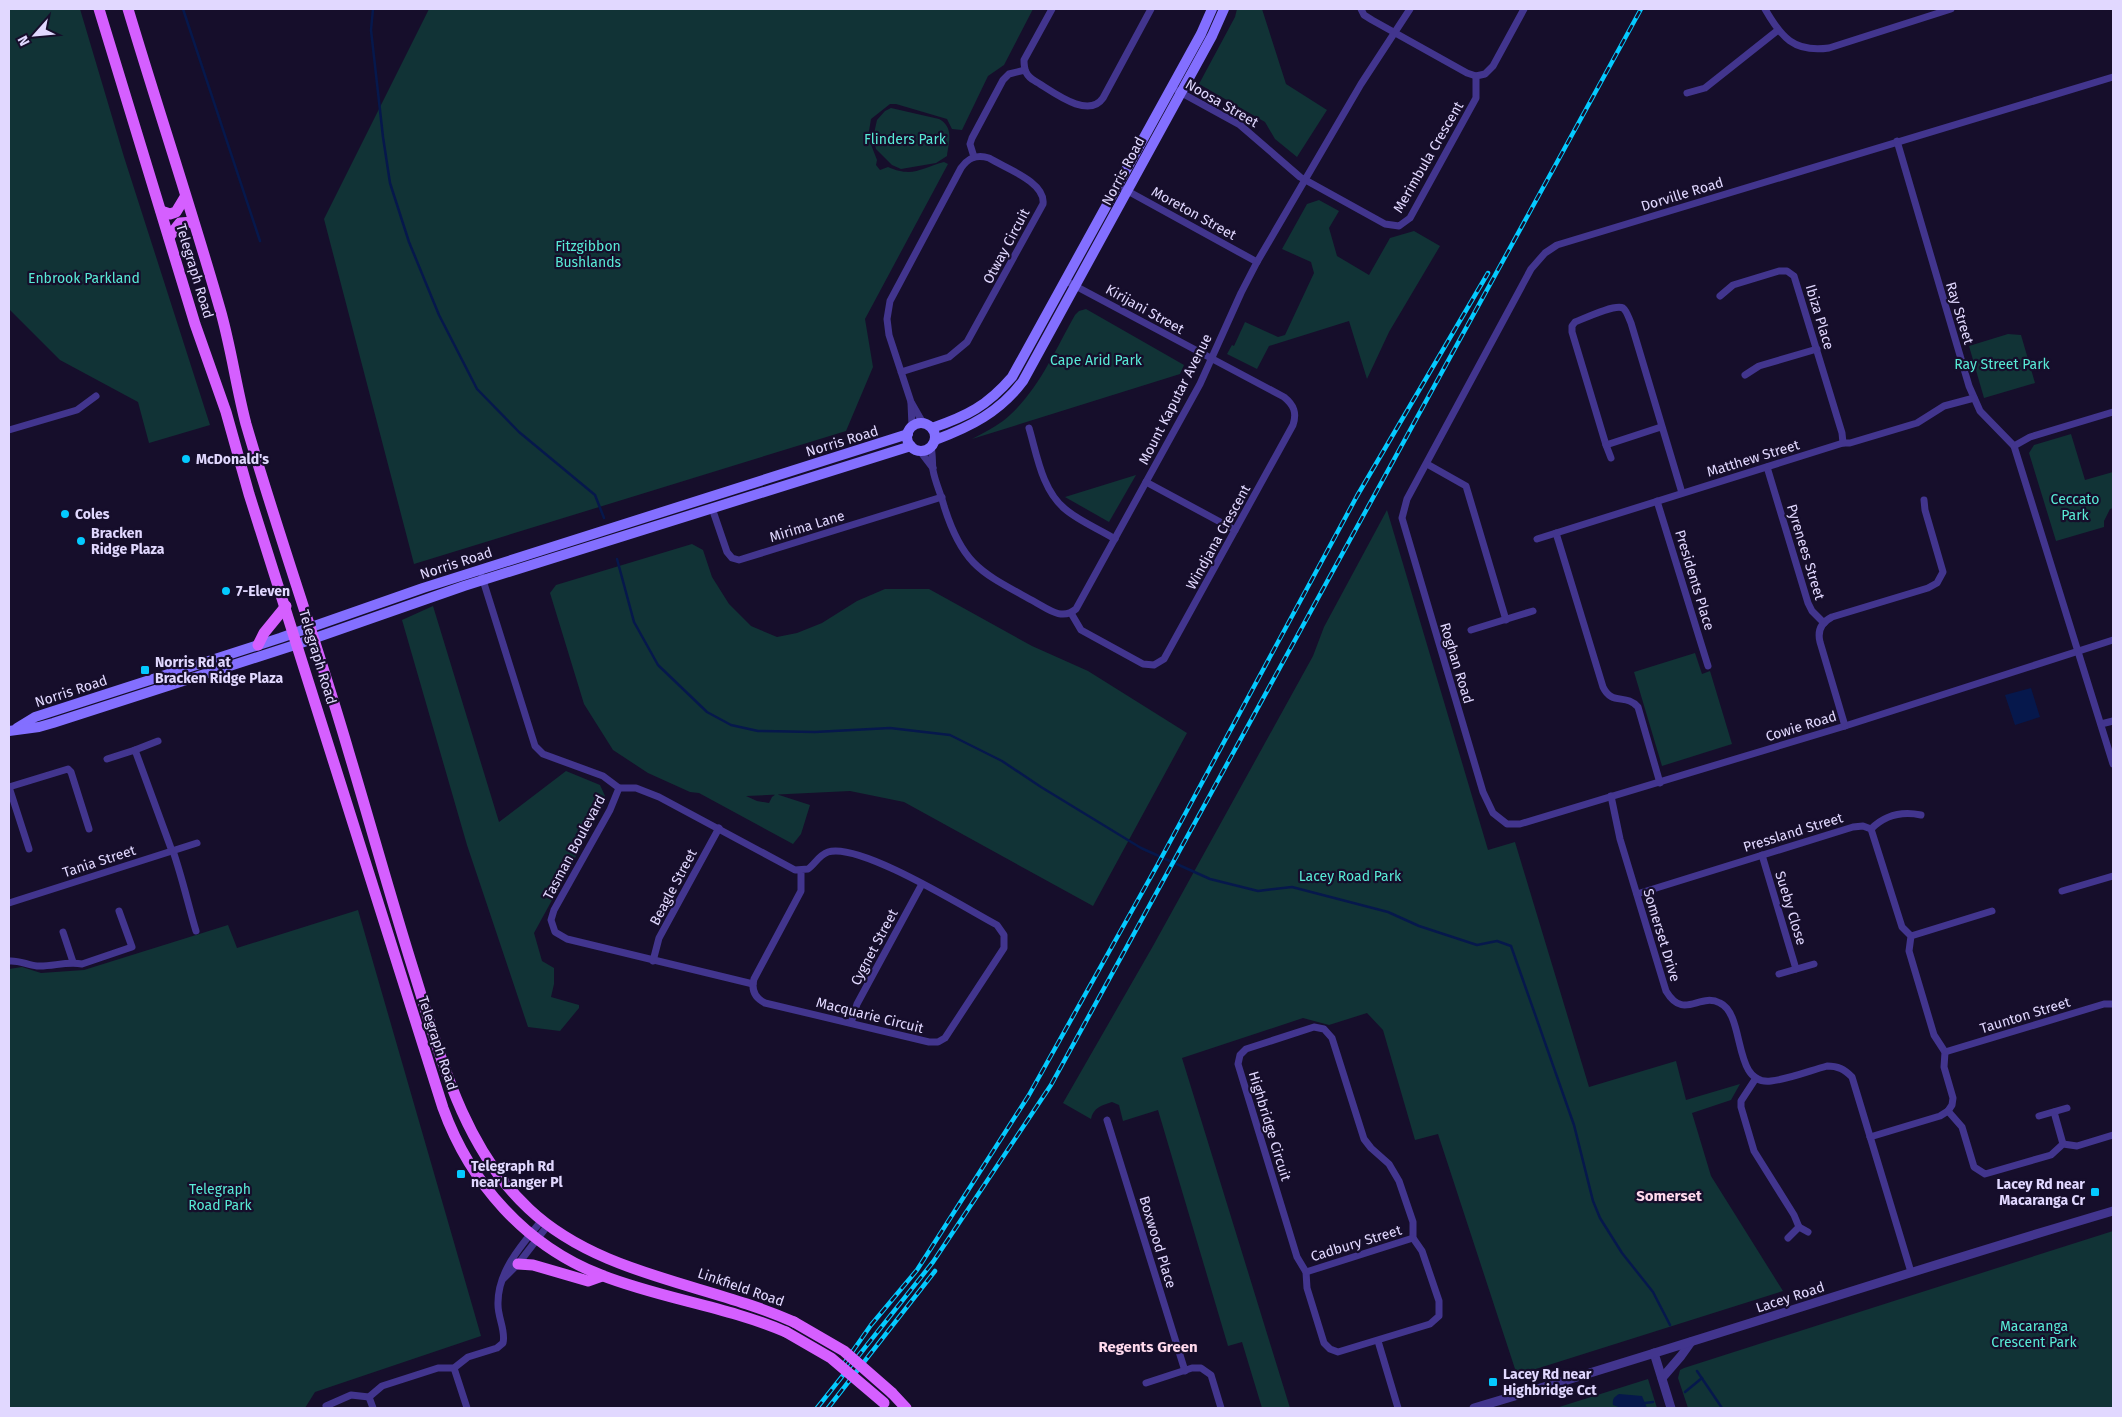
<svg xmlns="http://www.w3.org/2000/svg" width="2122" height="1417" font-family="'Fira Sans',sans-serif">
<style>
.green{fill:#113336}
.water{fill:#06184c}
.lines{fill:none;stroke-linecap:round;stroke-linejoin:round}
.stream{stroke:#06184c;stroke-width:2.5}
.minor{stroke:#42358e;stroke-width:7}
.tertiary{stroke:#42358e;stroke-width:9}
.secondary{stroke:#836fff;stroke-width:10}
.primary{stroke:#d55fff;stroke-width:11}
.rail-casing{stroke:#04caff;stroke-width:4.5}
.rail{stroke:#160e2b;stroke-width:2.5;stroke-dasharray:8;stroke-linecap:butt}
.primary-bridge{stroke:#d55fff;stroke-width:11}
.poi-dot{fill:#04caff;stroke:#160e2b;stroke-width:2}
.labels{text-anchor:middle;stroke-width:4.5;stroke-linejoin:round;paint-order:stroke}
.street-label{font-size:14px;fill:#e1d8ff;stroke:#160e2b}
.park-label{font-size:14px;fill:#58ebd6;stroke:#160e2b}
.poi-label{font-size:14px;font-weight:bold;fill:#e1d8ff;stroke:#160e2b;text-anchor:start}
.neighbourhood-label{font-size:15px;font-weight:bold;fill:#ffdaed;stroke:#160e2b}
</style>
<rect width="100%" height="100%" fill="#160e2b"/>
<!-- green -->
<g class="green">
<polygon points="9,9 80,9 124,157 210,425 149,443 138,402 60,360 9,309"/>
<path d="M429 9H1033L1004 65 988 76 962 130 952 129 947 119 896 104H890L871 119 868 137 877 160 876 165 880 170 888 167C913 178 921 168 944 162L948 164 865 319 873 367 846 431 414 564 324 219Z"/>
<polygon points="1237,9 1262,9 1286,84 1327,110 1297,157 1275,139 1265,122 1199,84 1235,17"/>
<path d="M891 108 939 119C954 127 949 142 947 156L936 163 901 169 892 165 876 149 873 138 877 120 885 111Z"/>
<polygon points="1319,200 1339,211 1329,228 1337,256 1369,275 1390,238 1414,231 1440,246 1389,332 1367,379 1349,321 1269,346 1257,369 1227,354 1232,345 1234,346 1245,322 1278,337 1285,335 1314,273 1311,262 1282,249 1307,204"/>
<path d="M1086 309 1184 365 1180 374 972 439C983 433 993 428 1003 421 1037 394 1054 352 1075 315L1079 311Z"/>
<polygon points="2008,334 2021,335 2035,383 1984,398 1969,346"/>
<polygon points="2071,434 2085,480 2113,472 2113,508 2110,509 2104,521 2104,527 2056,541 2029,453 2034,445"/>
<polygon points="1136,475 1109,522 1065,497"/>
<path d="M1387 510 1488 850 1515 842 1589 1087 1676 1061 1686 1100 1740 1084 1731 1100 1692 1113 1711 1176 1783 1291 1517 1375 1438 1134 1415 1140 1383 1030 1367 1013 1329 1025 1303 1018 1182 1058 1290 1408H1262L1242 1342 1228 1346 1158 1110 1123 1121 1119 1105 1112 1102C1102 1105 1093 1108 1091 1119L1063 1103 1153 946 1313 656 1324 627Z"/>
<polygon points="692,544 703,550 712,577 729,604 751,626 777,637 797,633 822,623 857,601 885,589 929,589 1032,646 1088,671 1187,733 1093,906 904,802 850,791 746,796 757,801 769,803 772,797 776,794 810,805 801,834 793,844 699,793 690,792 648,773 613,750 584,704 550,593 556,585"/>
<polygon points="433,606 499,822 566,771 600,785 605,796 604,805 534,933 542,961 554,968 554,984 551,997 579,1005 579,1008 560,1031 528,1027 467,845 402,620"/>
<polygon points="1695,653 1702,674 1710,671 1732,744 1662,766 1634,672"/>
<polygon points="358,910 481,1336 315,1392 305,1408 9,1408 9,969 22,967 41,973 84,970 228,925 237,948"/>
<polygon points="2113,1231 2113,1408 1688,1408 1678,1378 1680,1370 1684,1368"/>
<polygon points="1648,1379 1657,1408 1556,1408"/>
</g>
<!-- water -->
<g class="water">
<polygon points="2031,688 2040,717 2015,725 2005,695"/>
<path d="M1619 1394 1642 1396 1647 1408H1621L1613 1405C1612 1399 1614 1397 1619 1394Z"/>
</g>
<g class="lines">
<!-- stream -->
<g class="stream">
<polyline points="183,9 260,241"/>
<polyline points="373,9 371,30 383,137 390,183 409,242 439,315 477,389 519,432 595,495 604,518"/>
<polyline points="617,559 634,622 658,665 707,712 731,725 758,731 815,732 890,728 950,735 1002,761 1041,787 1141,848 1210,879 1258,891 1292,887 1388,912 1419,926 1477,945 1497,941 1511,946 1574,1125 1593,1201 1600,1218 1622,1253 1653,1292 1670,1325"/>
<polyline points="1697,1371 1722,1408"/>
<polyline points="1685,1392 1702,1378"/>
<polyline points="1641,1408 1645,1403 1653,1402"/>
</g>
<!-- minor -->
<g class="minor">
<path d="M1052 9 1024 60C1024 70 1026 76 1035 81 1052 91 1088 120 1103 98L1151 9"/>
<polyline points="1361,9 1364,15 1372,20 1467,73 1476,76"/>
<path d="M1765 9C1781 37 1794 53 1829 48L1951 9"/>
<polyline points="2113,77 1557,245 1545,253 1531,269 1407,499 1402,518 1483,792 1493,813 1507,824 1520,824 1845,726 2113,640"/>
<polyline points="1178,91 1240,125 1300,177 1385,224 1399,226 1410,218 1476,98 1476,76 1485,74 1493,66 1524,9"/>
<polyline points="1687,93 1705,88 1778,30"/>
<polyline points="1897,141 1969,386 1980,411 2014,446 2113,764"/>
<polyline points="974,157 970,144 972,138 1003,80 1009,74 1025,70"/>
<polyline points="1124,189 1257,262"/>
<path d="M1066 281 1284 397C1294 405 1297 413 1293 425L1164 659 1154 665 1143 664 1081 630 1071 613"/>
<polyline points="1720,296 1733,285 1779,271 1787,271 1794,276 1842,433 1843,443"/>
<path d="M901 372 949 357 967 342 1043 204C1046 182 1005 168 989 158 976 154 968 158 961 168L890 301 887 319 889 335 911 402 923 423"/>
<polyline points="1745,375 1759,366 1817,349"/>
<polyline points="911,403 912,426"/>
<path d="M1661 427 1606 445 1572 332V326L1575 322C1585 318 1615 304 1623 308 1627 311 1629 319 1631 323L1682 493"/>
<path d="M1029 428C1037 455 1042 490 1065 509 1079 521 1099 529 1115 539"/>
<polyline points="9,430 77,410 96,396"/>
<polyline points="1606,445 1611,458"/>
<polyline points="2014,446 2030,437 2113,412"/>
<path d="M931 447C933 455 932 462 933 470 935 482 941 494 944 506 963 567 983 573 1035 602 1048 609 1062 621 1076 609L1200 384 1241 293 1257 262 1361 84 1410 9"/>
<polyline points="920,451 933,468"/>
<polyline points="1427,464 1466,486 1506,620"/>
<polyline points="1767,467 1808,603 1812,611 1824,623"/>
<polyline points="1146,482 1235,530"/>
<polyline points="1657,501 1708,666"/>
<polyline points="712,508 727,552 732,558 739,560 942,497"/>
<path d="M1556 533 1603 687C1612 706 1626 693 1638 707L1660 783"/>
<polyline points="1537,539 1843,443 1850,443 1917,423 1944,406 1974,398"/>
<polyline points="482,577 535,746 543,754 603,776 619,788 610,810 554,910 551,920 555,932 567,939 753,984"/>
<polyline points="1471,630 1533,611"/>
<polyline points="2101,724 2113,721"/>
<path d="M1845 726 1820 642C1817 630 1822 622 1832 617L1928 588 1937 583 1943 572 1925 510 1924 500"/>
<polyline points="135,750 158,741"/>
<polyline points="107,759 135,750 172,851"/>
<polyline points="9,787 68,769 71,772 89,829"/>
<polyline points="9,787 29,849"/>
<path d="M619 788H636L659 797 795 870 808 869C815 864 819 855 828 852 860 842 965 908 997 925L1004 935V948L945 1038 938 1042H929L765 1003C755 998 751 990 754 979L801 891V871"/>
<path d="M1611 796 1620 839 1666 991C1684 1021 1699 992 1720 1003 1746 1015 1732 1086 1771 1081 1789 1079 1809 1071 1827 1066 1838 1066 1844 1069 1852 1077L1911 1272"/>
<path d="M1871 829C1885 815 1902 811 1921 815"/>
<path d="M173 851C182 877 188 904 196 931"/>
<polyline points="1762,855 1796,969"/>
<polyline points="2062,891 2113,876"/>
<polyline points="1637,894 1853,827 1863,826 1871,829 1902,927 1911,936 1909,951 1934,1035 1945,1052 1944,1067 1953,1098 1952,1105 1948,1111 1940,1116 1870,1137"/>
<polyline points="9,903 197,843"/>
<polyline points="63,932 73,962"/>
<polyline points="1911,936 1992,911"/>
<path d="M9 961C19 960 27 965 37 966 52 967 66 961 82 964L132 947 119 911"/>
<polyline points="653,961 659,938 719,828"/>
<polyline points="1779,974 1814,964"/>
<polyline points="851,1023 857,1004 922,884"/>
<polygon points="1314,1027 1324,1029 1332,1038 1364,1139 1371,1148 1389,1164 1399,1181 1413,1222 1413,1238 1422,1251 1439,1301 1439,1316 1430,1324 1338,1352 1330,1349 1324,1343 1307,1288 1306,1272 1297,1257 1238,1064 1240,1055 1246,1049"/>
<polyline points="1945,1052 2104,1004 2113,1004"/>
<polyline points="1756,1078 1741,1101 1741,1107 1754,1151 1794,1215 1799,1227"/>
<polyline points="1948,1111 1962,1127 1974,1167 1985,1174 2051,1155 2063,1144 2077,1146 2113,1135"/>
<polyline points="2054,1112 2063,1144"/>
<polyline points="2039,1116 2067,1108"/>
<polyline points="1107,1120 1185,1371"/>
<polyline points="1788,1238 1799,1227 1808,1232"/>
<polyline points="1306,1272 1413,1238"/>
<polyline points="504,1278 518,1264 548,1225"/>
<polyline points="1378,1341 1398,1408"/>
<polyline points="454,1368 467,1408"/>
<polyline points="1146,1383 1192,1368 1201,1368 1211,1375 1221,1408"/>
<polyline points="369,1397 373,1408"/>
<path d="M326 1406 351 1395 369 1397 382 1386 438 1368H454L468 1357 497 1348 503 1343C506 1331 498 1318 498 1305 497 1271 522 1245 542 1220"/>
</g>
<!-- tertiary -->
<g class="tertiary">
<polyline points="1654,1353 1671,1408"/>
<polyline points="1662,1378 1681,1356 1691,1342"/>
<path d="M1474 1408C1688 1345 1899 1274 2113 1211"/>
</g>
<!-- secondary -->
<g class="secondary">
<circle cx="921" cy="437" r="14"/>
<path d="M932 428C967 416 987 406 1012 377L1201 34 1212 9"/>
<path d="M935 440C970 427 1000 412 1023 381L1212 36 1224 9"/>
<polyline points="17,728 35,717 280,638 423,588 908,434"/>
<polyline points="9,731 39,727 53,723 298,644 464,586 911,446"/>
</g>
<!-- primary -->
<g class="primary">
<path d="M99 9 195 324 226 412 249 494 443 1108C470 1183 526 1246 601 1275 662 1299 726 1306 786 1332"/>
<path d="M128 9C158 109 191 208 220 309 231 347 236 386 246 424 278 534 317 643 349 753 371 826 391 899 414 972 440 1055 463 1148 529 1209 600 1276 707 1283 794 1322"/>
<polyline points="161,211 170,214 176,212 185,197"/>
<polyline points="169,237 180,223 193,222"/>
<polyline points="258,645 264,633 286,606"/>
<polyline points="518,1264 533,1265 588,1281 602,1276"/>
<polyline points="892,1393 906,1408"/>
</g>
<!-- rail casing -->
<g class="rail-casing">
<g id="rail">
<polyline points="843,1365 871,1325 917,1270 1029,1095 1158,864 1357,496 1488,273"/>
<polyline points="817,1408 933,1262 1051,1085 1641,9"/>
<polyline points="828,1408 935,1271"/>
</g>
</g>
<!-- rail -->
<use href="#rail" class="rail"/>
<!-- primary-bridge -->
<g class="primary-bridge">
<polyline points="794,1322 844,1351 892,1393"/>
<polyline points="786,1332 831,1358 884,1403"/>
</g>
</g>
<!-- markers -->
<g class="poi-dot">
<circle cx="186" cy="459" r="5"/>
<circle cx="65" cy="514" r="5"/>
<circle cx="81" cy="541" r="5"/>
<circle cx="226" cy="591" r="5"/>
<rect x="140" y="665" width="10" height="10" rx="2.5"/>
<rect x="456" y="1169" width="10" height="10" rx="2.5"/>
<rect x="2090" y="1187" width="10" height="10" rx="2.5"/>
<rect x="1488" y="1377" width="10" height="10" rx="2.5"/>
</g>
<g class="labels">
<!-- street labels -->
<g class="street-label">
<text transform="translate(1222 103) rotate(30)" y="5">Noosa Street</text>
<text transform="translate(1428 157) rotate(-60)" y="5">Merimbula Crescent</text>
<text transform="translate(1123 171) rotate(-62)" y="5">Norris Road</text>
<text transform="translate(1682 194) rotate(-17)" y="5">Dorville Road</text>
<text transform="translate(1194 213) rotate(29)" y="5">Moreton Street</text>
<text transform="translate(1006 246) rotate(-62)" y="5">Otway Circuit</text>
<text transform="translate(195 271) rotate(73)" y="5">Telegraph Road</text>
<text transform="translate(1145 309) rotate(29)" y="5">Kirijani Street</text>
<text transform="translate(1960 313) rotate(73)" y="5">Ray Street</text>
<text transform="translate(1820 317) rotate(73)" y="5">Ibiza Place</text>
<text transform="translate(1175 399) rotate(-63)" y="5">Mount Kaputar Avenue</text>
<text transform="translate(842 441) rotate(-17)" y="5">Norris Road</text>
<text transform="translate(1753 458) rotate(-17)" y="5">Matthew Street</text>
<text transform="translate(807 526) rotate(-17)" y="5">Mirima Lane</text>
<text transform="translate(1218 537) rotate(-61)" y="5">Windjana Crescent</text>
<text transform="translate(1806 552) rotate(73)" y="5">Pyrenees Street</text>
<text transform="translate(456 563) rotate(-18)" y="5">Norris Road</text>
<text transform="translate(1695 580) rotate(73)" y="5">Presidents Place</text>
<text transform="translate(318 657) rotate(73)" y="5">Telegraph Road</text>
<text transform="translate(1457 663) rotate(73)" y="5">Roghan Road</text>
<text transform="translate(71 691) rotate(-18)" y="5">Norris Road</text>
<text transform="translate(1801 726) rotate(-17)" y="5">Cowie Road</text>
<text transform="translate(1793 832) rotate(-17)" y="5">Pressland Street</text>
<text transform="translate(574 847) rotate(-62)" y="5">Tasman Boulevard</text>
<text transform="translate(99 861) rotate(-18)" y="5">Tania Street</text>
<text transform="translate(673 887) rotate(-62)" y="5">Beagle Street</text>
<text transform="translate(1791 908) rotate(73)" y="5">Sueby Close</text>
<text transform="translate(1662 935) rotate(73)" y="5">Somerset Drive</text>
<text transform="translate(874 947) rotate(-62)" y="5">Cygnet Street</text>
<text transform="translate(870 1015) rotate(14)" y="5">Macquarie Circuit</text>
<text transform="translate(2025 1015) rotate(-17)" y="5">Taunton Street</text>
<text transform="translate(438 1043) rotate(72)" y="5">Telegraph Road</text>
<text transform="translate(1270 1126) rotate(73)" y="5">Highbridge Circuit</text>
<text transform="translate(1158 1242) rotate(73)" y="5">Boxwood Place</text>
<text transform="translate(1356 1243) rotate(-17)" y="5">Cadbury Street</text>
<text transform="translate(741 1287) rotate(19)" y="5">Linkfield Road</text>
<text transform="translate(1790 1297) rotate(-18)" y="5">Lacey Road</text>
</g>
<!-- park labels -->
<g class="park-label">
<text x="905" y="144">Flinders Park</text>
<text x="588" y="251">Fitzgibbon<tspan x="588" dy="16">Bushlands</tspan></text>
<text x="84" y="283">Enbrook Parkland</text>
<text x="1096" y="365">Cape Arid Park</text>
<text x="2002" y="369">Ray Street Park</text>
<text x="2075" y="504">Ceccato<tspan x="2075" dy="16">Park</tspan></text>
<text x="1350" y="881">Lacey Road Park</text>
<text x="220" y="1194">Telegraph<tspan x="220" dy="16">Road Park</tspan></text>
<text x="2034" y="1331">Macaranga<tspan x="2034" dy="16">Crescent Park</tspan></text>
</g>
<!-- poi labels -->
<g class="poi-label">
<text x="196" y="464">McDonald's</text>
<text x="75" y="519">Coles</text>
<text x="91" y="538">Bracken<tspan x="91" dy="16">Ridge Plaza</tspan></text>
<text x="236" y="596">7-Eleven</text>
<text x="155" y="667">Norris Rd at<tspan x="155" dy="16">Bracken Ridge Plaza</tspan></text>
<text x="471" y="1171">Telegraph Rd<tspan x="471" dy="16">near Langer Pl</tspan></text>
<text x="2085" y="1189" text-anchor="end">Lacey Rd near<tspan x="2085" dy="16">Macaranga Cr</tspan></text>
<text x="1503" y="1379">Lacey Rd near<tspan x="1503" dy="16">Highbridge Cct</tspan></text>
</g>
<!-- neighbourhood labels -->
<g class="neighbourhood-label">
<text x="1669" y="1201">Somerset</text>
<text x="1148" y="1352">Regents Green</text>
</g>
</g>
<!-- border -->
<rect width="2122" height="1417" fill="none" stroke="#e1d8ff" stroke-width="20"/>
<!-- north arrow -->
<g transform="translate(35 35) rotate(243)" stroke="#160e2b" stroke-width="4" paint-order="stroke">
<path d="M0-4L9 19L0 12L-9 19Z" fill="#e1d8ff"/>
<text y="-8" font-size="14" font-weight="bold" text-anchor="middle" fill="#e1d8ff">N</text>
</g>
</svg>
